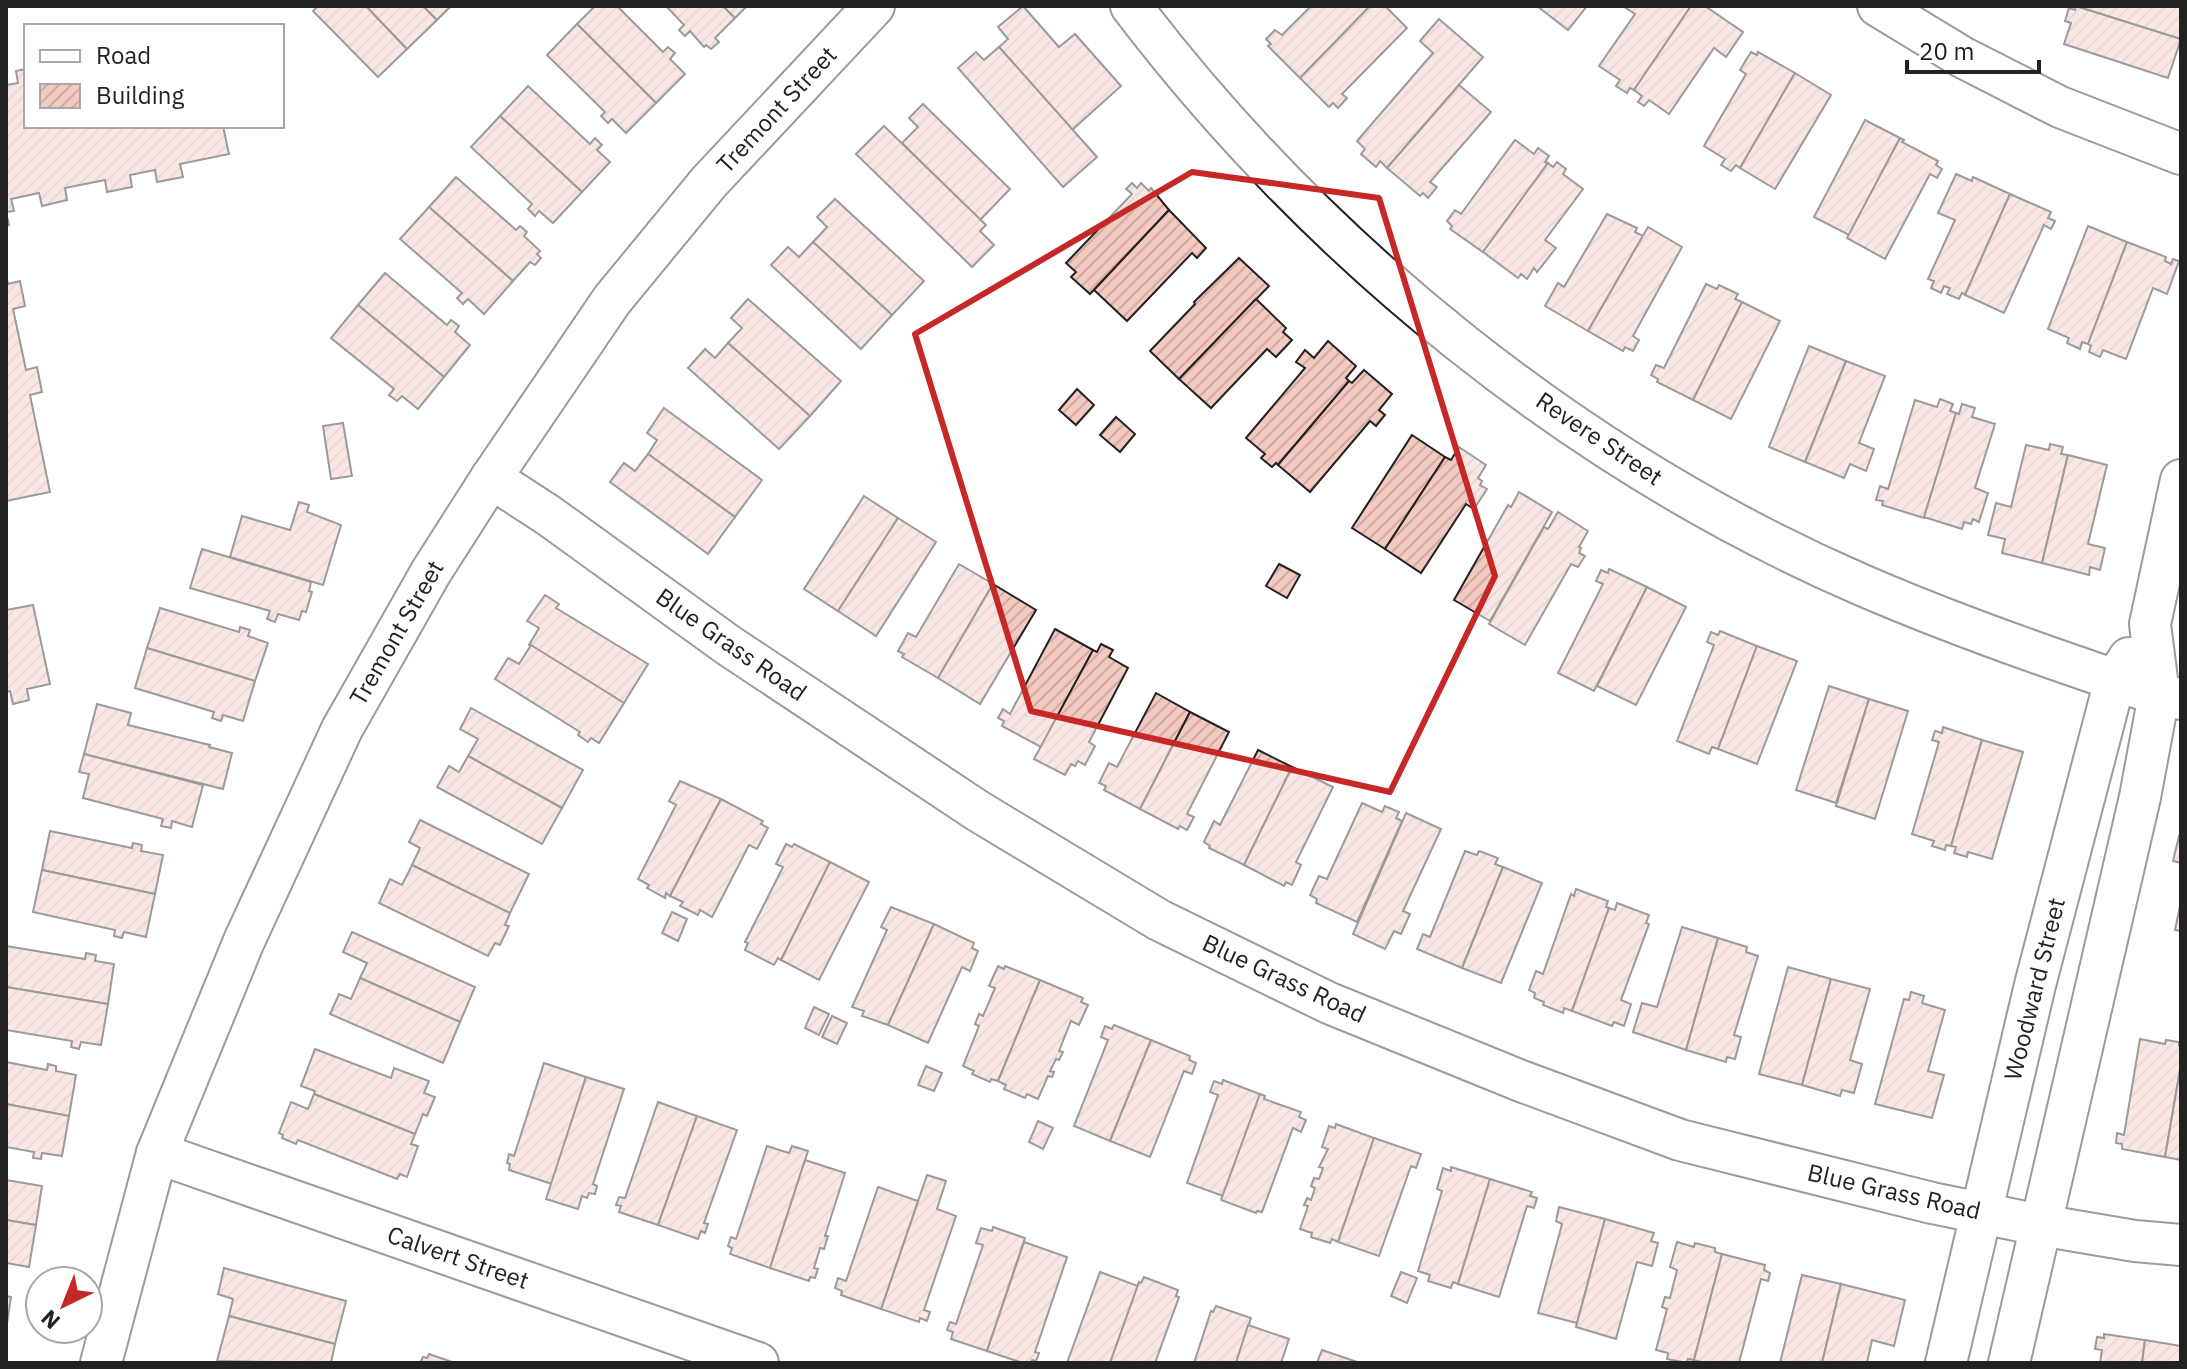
<svg xmlns="http://www.w3.org/2000/svg" width="2187" height="1369" font-family="'IBM Plex Sans',sans-serif">
<style>
.building{fill:url(#building-hatch);stroke:#222;stroke-width:2}
.lines{fill:none;stroke-linecap:round;stroke-linejoin:round}
.minor-casing{stroke:#222;stroke-width:44}
.minor{stroke:#fff;stroke-width:40}
.marked{fill:none;stroke:#c62828;stroke-width:6;stroke-linejoin:round}
.labels{text-anchor:middle;stroke-width:6;stroke-linejoin:round;paint-order:stroke}
.street-label{font-size:24px;fill:#222;stroke:#fff}
</style>
<defs>
<pattern id="building-hatch" width="6" height="6" patternUnits="userSpaceOnUse" patternTransform="scale(2)"><rect width="6" height="6" fill="#f3c9c0"/><path d="M-1 1l2-2M0 6l6-6M5 7l2-2" fill="none" stroke="#d0aca5"/></pattern>
</defs>
<rect width="100%" height="100%" fill="#fff"/>
<!-- building -->
<g class="building">
<polygon points="318,6 366,6 407,49 378,77 313,11"/>
<polygon points="366,6 423,6 437,20 407,49"/>
<polygon points="423,6 451,6 437,20"/>
<polygon points="595,6 617,6 663,52 668,47 675,53 670,59 685,74 656,103 577,24"/>
<polygon points="666,6 723,6 735,18 715,38 719,42 711,49 706,45 704,47 690,31 685,36 679,30 684,25"/>
<polygon points="723,6 747,6 735,18"/>
<polygon points="1023,6 1059,47 1075,34 1121,86 1072,130 999,47 1008,39 998,27"/>
<polygon points="1311,6 1370,6 1300,78 1268,46 1271,44 1266,39 1275,30 1282,35"/>
<polygon points="1370,6 1385,6 1407,28 1342,94 1347,98 1338,108 1333,103 1329,107 1300,78"/>
<polygon points="1537,6 1587,6 1568,30"/>
<polygon points="1628,6 1691,6 1634,90 1630,88 1627,93 1616,86 1620,80 1599,66 1635,14 1626,8"/>
<polygon points="1691,6 1705,6 1743,32 1726,57 1714,48 1669,114 1649,100 1644,106 1638,102 1642,96 1634,90"/>
<polygon points="2076,6 2181,39 2168,78 2064,44 2071,23 2065,21 2069,8 2075,10"/>
<polygon points="2076,6 2181,6 2181,39"/>
<polygon points="1439,19 1483,57 1387,168 1380,161 1376,167 1361,154 1365,149 1357,141 1433,53 1420,41"/>
<polygon points="577,24 656,103 626,133 612,119 608,123 601,116 605,112 547,55"/>
<polygon points="999,47 1097,157 1063,187 958,68 976,52 984,60"/>
<polygon points="1751,52 1757,55 1758,52 1795,73 1740,168 1736,165 1731,171 1721,165 1725,159 1704,146 1746,74 1740,70"/>
<polygon points="26,69 26,126 223,126 229,154 180,164 183,177 157,182 155,170 130,175 132,187 107,192 105,180 65,188 67,200 42,206 39,193 11,199 14,211 6,212 9,225 6,226 6,85 18,83 16,71"/>
<polygon points="1795,73 1831,95 1775,189 1740,168"/>
<polygon points="1459,85 1491,112 1430,182 1437,187 1428,198 1423,193 1420,196 1387,168"/>
<polygon points="528,86 590,144 595,138 602,145 597,150 610,162 582,192 500,116"/>
<polygon points="923,104 1010,189 980,220 902,143 918,127 909,118"/>
<polygon points="500,116 582,192 553,223 539,211 535,216 528,209 532,204 471,147"/>
<polygon points="1865,120 1900,138 1849,235 1814,217"/>
<polygon points="884,126 986,225 980,231 994,245 972,267 856,154"/>
<polygon points="1900,138 1904,140 1902,142 1938,161 1936,165 1942,169 1937,178 1930,174 1885,259 1847,238"/>
<polygon points="1515,140 1534,154 1538,148 1549,156 1545,162 1548,163 1483,252 1450,229 1452,226 1447,221 1455,210 1461,214"/>
<polygon points="1557,162 1566,169 1563,174 1583,189 1545,240 1556,248 1537,272 1534,268 1527,279 1521,274 1518,278 1483,252 1548,163 1553,167"/>
<polygon points="1956,174 1972,181 1973,177 2010,194 1965,295 1962,293 1959,299 1947,294 1950,288 1944,286 1941,293 1931,288 1934,281 1928,279 1955,220 1938,213"/>
<polygon points="456,177 516,230 520,226 527,232 524,236 540,251 537,254 541,258 535,265 530,262 513,281 429,207"/>
<polygon points="1132,183 1137,188 1141,183 1149,191 1151,188 1169,210 1090,294 1071,277 1076,272 1066,263 1132,194 1126,189"/>
<polygon points="2010,194 2051,212 2048,218 2055,221 2051,229 2044,225 2004,313 1965,295"/>
<polygon points="835,199 924,281 892,315 813,242 827,227 817,217"/>
<polygon points="429,207 513,281 484,314 468,299 463,304 457,298 462,293 400,239"/>
<polygon points="1169,210 1206,248 1197,258 1192,253 1127,321 1094,290"/>
<polygon points="1607,214 1637,228 1635,232 1643,236 1588,331 1545,306 1558,283 1564,287"/>
<polygon points="2088,226 2127,242 2088,344 2082,342 2080,349 2067,343 2069,338 2048,329"/>
<polygon points="1648,227 1682,247 1633,336 1639,340 1633,351 1625,347 1623,351 1588,331"/>
<polygon points="813,242 892,315 861,349 771,265 788,247 799,257"/>
<polygon points="2127,242 2166,257 2165,261 2171,264 2173,259 2179,261 2167,294 2153,288 2126,359 2103,350 2100,357 2089,352 2091,346 2088,344"/>
<polygon points="1239,258 1269,286 1179,379 1150,351 1195,304 1194,302"/>
<polygon points="385,273 447,325 451,320 459,326 455,332 470,345 444,377 358,305"/>
<polygon points="6,276 8,284 20,281 25,306 13,309 26,370 37,367 42,392 30,395 50,492 6,501"/>
<polygon points="1706,284 1717,289 1719,285 1738,294 1735,299 1742,302 1693,400 1657,382 1658,379 1651,375 1656,365 1664,368"/>
<polygon points="748,299 841,381 810,416 728,343 742,328 731,318"/>
<polygon points="1256,299 1286,328 1283,332 1292,340 1276,357 1267,349 1211,408 1179,379"/>
<polygon points="1742,302 1780,321 1731,419 1693,400"/>
<polygon points="358,305 444,377 418,409 402,396 397,401 389,395 394,389 331,338"/>
<polygon points="1328,341 1356,366 1346,378 1349,381 1278,465 1276,463 1272,467 1261,458 1265,454 1246,438 1305,368 1296,362 1305,350 1314,358"/>
<polygon points="728,343 810,416 779,449 688,368 705,349 715,358"/>
<polygon points="1809,346 1846,361 1805,462 1769,447"/>
<polygon points="1846,361 1885,376 1859,443 1874,449 1866,471 1850,464 1844,478 1805,462"/>
<polygon points="1364,370 1392,394 1379,410 1385,415 1376,426 1370,421 1310,492 1278,465 1349,381 1352,383"/>
<polygon points="1077,389 1094,405 1076,425 1059,410"/>
<polygon points="1940,399 1953,404 1950,411 1956,413 1924,518 1882,505 1883,501 1876,500 1880,486 1888,489 1915,400 1937,407"/>
<polygon points="1962,404 1975,408 1972,417 1995,424 1975,488 1988,493 1979,522 1973,519 1971,524 1964,522 1962,529 1924,517 1956,413 1959,414"/>
<polygon points="664,408 762,480 735,517 648,454 657,440 647,433"/>
<polygon points="1116,417 1135,434 1120,452 1100,435"/>
<polygon points="343,423 352,476 331,479 323,426"/>
<polygon points="1412,435 1445,457 1385,549 1352,528"/>
<polygon points="2050,444 2063,447 2061,454 2068,455 2042,563 2002,553 2005,539 1988,535 1996,503 2011,507 2026,445 2049,450"/>
<polygon points="1459,447 1486,465 1478,478 1482,481 1480,485 1487,489 1474,509 1466,504 1421,573 1385,549 1445,457 1451,460"/>
<polygon points="648,454 735,517 708,554 610,482 624,463 635,471"/>
<polygon points="2068,455 2107,465 2088,544 2105,548 2100,570 2090,567 2089,575 2042,563"/>
<polygon points="1519,492 1552,512 1490,621 1454,600 1508,505 1511,507"/>
<polygon points="864,496 898,518 838,611 804,589"/>
<polygon points="299,502 309,505 307,512 341,525 323,585 230,557 242,516 290,530"/>
<polygon points="1558,512 1588,531 1579,547 1581,548 1579,553 1585,556 1578,567 1571,564 1525,645 1489,624 1544,527 1548,529"/>
<polygon points="898,518 936,542 876,636 838,611"/>
<polygon points="202,549 311,582 309,591 312,592 306,612 302,611 299,620 278,614 275,622 267,619 270,611 190,588"/>
<polygon points="959,564 993,584 938,678 902,657 904,654 898,651 908,633 916,637"/>
<polygon points="1279,564 1300,575 1287,598 1266,586"/>
<polygon points="1609,569 1647,587 1594,691 1558,673 1603,584 1596,581 1601,570 1608,573"/>
<polygon points="993,584 1036,610 980,704 938,678"/>
<polygon points="1647,587 1686,607 1636,705 1597,686"/>
<polygon points="545,595 559,604 556,608 648,664 624,703 529,645 539,628 527,621"/>
<polygon points="33,605 50,684 27,689 29,700 13,704 10,691 6,692 6,610"/>
<polygon points="160,608 239,632 240,627 250,630 248,636 268,643 255,681 147,648"/>
<polygon points="1055,629 1093,650 1041,747 1002,726 1004,721 998,718 1003,709 1010,714"/>
<polygon points="1720,631 1757,646 1718,749 1712,747 1709,754 1677,741 1714,645 1707,642 1711,632 1718,635"/>
<polygon points="1101,644 1113,650 1109,657 1128,668 1089,742 1095,746 1085,765 1078,761 1075,766 1071,764 1065,775 1034,759 1093,650 1097,652"/>
<polygon points="531,645 624,703 599,743 591,738 588,742 578,735 580,732 495,679 508,658 519,664"/>
<polygon points="1757,646 1797,661 1757,764 1718,749"/>
<polygon points="147,648 255,681 243,721 223,715 221,721 212,718 214,712 135,688"/>
<polygon points="1829,686 1869,699 1836,803 1796,790"/>
<polygon points="1156,693 1190,712 1140,809 1104,790 1106,786 1099,783 1109,763 1117,767"/>
<polygon points="1869,699 1908,711 1875,819 1836,806"/>
<polygon points="97,704 131,713 128,725 210,745 209,747 232,753 223,789 84,754"/>
<polygon points="471,708 583,770 562,808 468,756 478,739 460,729"/>
<polygon points="1190,712 1229,732 1187,814 1194,817 1187,830 1180,826 1178,829 1140,809"/>
<polygon points="1943,727 1982,740 1951,846 1946,845 1945,850 1932,846 1934,841 1912,834 1939,742 1932,740 1935,731 1942,733"/>
<polygon points="1982,740 2023,752 1992,859 1968,852 1967,857 1954,853 1956,847 1951,846"/>
<polygon points="1258,750 1292,767 1244,865 1209,848 1210,846 1204,842 1214,821 1220,825"/>
<polygon points="84,754 203,785 192,827 172,821 171,828 161,826 163,819 83,798 89,774 79,772"/>
<polygon points="468,756 562,808 542,844 437,787 449,766 459,772"/>
<polygon points="1292,767 1333,787 1296,862 1301,865 1292,885 1286,882 1284,886 1244,865"/>
<polygon points="680,781 721,799 670,896 666,893 665,898 647,888 649,885 638,879 676,805 669,801"/>
<polygon points="721,799 763,821 761,824 768,828 757,849 749,845 712,917 700,910 698,915 680,906 683,902 670,896"/>
<polygon points="1362,803 1382,812 1385,806 1399,812 1396,818 1402,821 1357,922 1316,903 1317,899 1310,895 1319,876 1327,879"/>
<polygon points="1406,813 1441,829 1403,911 1410,914 1401,934 1394,931 1385,949 1353,934"/>
<polygon points="420,820 529,874 510,913 412,865 420,848 409,842"/>
<polygon points="50,831 132,848 133,843 142,845 141,851 163,855 155,894 42,870"/>
<polygon points="2179,836 2181,836 2181,863 2173,861"/>
<polygon points="786,844 792,847 794,844 830,862 781,960 778,958 774,965 745,950 748,943 745,942 783,867 776,864"/>
<polygon points="1465,851 1477,855 1479,851 1498,858 1495,864 1503,867 1462,968 1417,949 1423,934 1430,937"/>
<polygon points="830,862 869,882 819,980 781,960"/>
<polygon points="412,865 510,913 505,925 509,926 500,945 495,943 488,956 379,903 390,879 402,885"/>
<polygon points="1503,867 1542,883 1501,983 1462,968"/>
<polygon points="42,870 155,894 146,937 124,932 122,938 114,936 115,930 33,912"/>
<polygon points="1576,889 1608,901 1606,907 1609,908 1572,1011 1564,1008 1563,1013 1543,1005 1544,1002 1534,998 1535,993 1529,990 1536,971 1543,974 1571,894 1574,896"/>
<polygon points="2181,901 2181,931 2175,930"/>
<polygon points="1617,903 1649,915 1646,923 1649,924 1621,1000 1631,1004 1624,1026 1614,1022 1612,1026 1572,1011 1609,908 1615,910"/>
<polygon points="891,907 934,924 888,1025 862,1016 864,1011 852,1007 887,930 881,927"/>
<polygon points="672,912 687,919 678,941 662,933"/>
<polygon points="934,924 974,943 972,948 978,951 970,971 962,967 928,1043 888,1025"/>
<polygon points="1682,927 1718,938 1686,1050 1633,1032 1642,1003 1657,1007"/>
<polygon points="352,932 475,987 460,1022 360,978 367,963 343,952"/>
<polygon points="1718,938 1747,947 1746,952 1758,956 1734,1035 1741,1037 1735,1059 1727,1057 1726,1062 1686,1050"/>
<polygon points="6,946 85,959 86,953 96,955 95,961 114,964 108,1004 6,987"/>
<polygon points="998,966 1004,969 1005,966 1040,980 998,1081 991,1079 990,1082 972,1074 974,1071 963,1066 979,1026 975,1024 979,1014 983,1016 995,988 989,986"/>
<polygon points="1788,967 1831,979 1802,1085 1759,1074"/>
<polygon points="360,978 460,1022 443,1063 330,1014 339,994 351,999"/>
<polygon points="1831,979 1870,989 1850,1060 1862,1064 1854,1093 1842,1090 1840,1096 1802,1085"/>
<polygon points="1040,980 1083,998 1081,1002 1088,1005 1079,1025 1071,1021 1059,1051 1063,1052 1059,1060 1056,1059 1050,1071 1054,1072 1052,1077 1048,1076 1038,1099 1027,1094 1025,1098 1004,1089 1006,1085 998,1081"/>
<polygon points="6,987 108,1004 101,1045 81,1042 79,1049 71,1047 72,1041 6,1030"/>
<polygon points="1911,992 1924,996 1922,1003 1945,1010 1928,1071 1944,1075 1932,1118 1875,1104 1904,999 1909,1000"/>
<polygon points="814,1007 829,1014 819,1035 805,1028"/>
<polygon points="832,1016 847,1023 837,1044 822,1037"/>
<polygon points="1114,1025 1151,1040 1110,1141 1074,1126 1108,1040 1101,1037 1105,1026 1112,1029"/>
<polygon points="2140,1039 2165,1044 2166,1040 2179,1042 2179,1046 2181,1047 2181,1064 2165,1157 2122,1149 2122,1144 2116,1143 2117,1133 2124,1135"/>
<polygon points="1151,1040 1190,1056 1189,1060 1196,1063 1192,1074 1184,1071 1150,1157 1110,1141"/>
<polygon points="315,1049 391,1078 394,1068 429,1081 424,1093 435,1097 427,1116 423,1114 415,1134 314,1094 315,1091 301,1086"/>
<polygon points="6,1062 47,1070 48,1064 56,1066 56,1071 76,1075 69,1116 6,1104"/>
<polygon points="544,1063 586,1077 552,1184 509,1170 510,1164 507,1163 509,1154 514,1156"/>
<polygon points="2181,1064 2181,1160 2165,1157"/>
<polygon points="926,1066 942,1073 934,1091 918,1085"/>
<polygon points="586,1077 624,1089 593,1184 597,1186 595,1194 589,1193 587,1198 582,1196 578,1209 546,1199"/>
<polygon points="1223,1080 1260,1094 1223,1196 1187,1183 1218,1095 1210,1092 1214,1081 1222,1084"/>
<polygon points="314,1094 415,1134 411,1144 418,1146 407,1177 400,1174 397,1179 298,1140 296,1144 282,1138 283,1135 279,1133 291,1102 308,1109"/>
<polygon points="1260,1094 1265,1096 1264,1099 1301,1112 1299,1117 1306,1120 1301,1132 1293,1128 1262,1212 1257,1211 1256,1213 1221,1200"/>
<polygon points="658,1102 697,1116 658,1225 619,1212 621,1206 616,1205 619,1197 625,1198"/>
<polygon points="6,1104 69,1116 62,1156 42,1153 41,1159 33,1158 34,1152 6,1147"/>
<polygon points="697,1116 737,1130 704,1223 708,1224 705,1233 701,1231 698,1239 658,1225"/>
<polygon points="1038,1121 1053,1128 1043,1149 1029,1142"/>
<polygon points="1336,1124 1374,1138 1338,1242 1332,1239 1330,1243 1311,1237 1312,1233 1300,1229 1308,1206 1304,1205 1307,1198 1311,1200 1315,1188 1311,1186 1314,1178 1319,1179 1323,1168 1319,1167 1328,1149 1322,1147 1329,1126 1335,1128"/>
<polygon points="1374,1138 1421,1154 1416,1168 1411,1166 1379,1256 1338,1242"/>
<polygon points="767,1146 789,1153 792,1146 808,1151 770,1268 730,1254 732,1248 728,1246 731,1237 736,1239"/>
<polygon points="805,1160 845,1173 825,1236 828,1236 824,1249 820,1248 814,1268 818,1269 815,1278 810,1277 809,1281 770,1268"/>
<polygon points="1451,1167 1490,1179 1458,1284 1453,1282 1451,1288 1428,1281 1430,1275 1418,1271 1442,1191 1437,1189 1443,1168 1451,1171"/>
<polygon points="927,1175 946,1181 937,1209 956,1216 924,1310 930,1312 927,1321 920,1318 919,1322 881,1309"/>
<polygon points="1490,1179 1532,1192 1530,1196 1537,1198 1534,1208 1527,1206 1499,1297 1458,1284"/>
<polygon points="6,1180 42,1186 36,1225 6,1220"/>
<polygon points="878,1187 918,1201 881,1309 841,1295 842,1291 835,1288 838,1278 846,1281"/>
<polygon points="1559,1207 1605,1219 1577,1323 1538,1313 1562,1224 1556,1221"/>
<polygon points="1605,1219 1654,1233 1651,1241 1658,1243 1652,1266 1637,1262 1616,1339 1576,1327"/>
<polygon points="6,1220 36,1225 29,1267 6,1263"/>
<polygon points="993,1227 1025,1238 987,1351 951,1339 953,1332 947,1330 950,1322 956,1324 983,1245 976,1243 981,1228 992,1231"/>
<polygon points="1024,1242 1067,1257 1035,1352 1039,1353 1036,1361 1032,1360 1031,1363 1023,1363 987,1351"/>
<polygon points="1677,1242 1694,1247 1695,1243 1715,1248 1715,1252 1722,1254 1694,1360 1688,1359 1687,1363 1667,1359 1668,1353 1656,1350 1667,1309 1662,1307 1665,1297 1670,1298 1677,1270 1670,1267"/>
<polygon points="1722,1254 1765,1265 1764,1270 1770,1273 1768,1281 1761,1279 1739,1363 1704,1363 1694,1360"/>
<polygon points="224,1268 346,1301 335,1344 229,1316 233,1299 218,1294"/>
<polygon points="1100,1272 1138,1286 1110,1363 1067,1363"/>
<polygon points="1401,1272 1417,1278 1407,1303 1391,1296"/>
<polygon points="1802,1275 1841,1284 1822,1363 1780,1363"/>
<polygon points="1144,1277 1178,1290 1176,1296 1179,1297 1155,1363 1110,1363 1139,1282 1141,1283"/>
<polygon points="1841,1284 1905,1300 1894,1346 1872,1340 1867,1363 1822,1363"/>
<polygon points="6,1296 11,1297 6,1330"/>
<polygon points="1216,1306 1251,1318 1236,1363 1194,1363 1211,1311 1213,1312"/>
<polygon points="229,1316 335,1344 331,1363 217,1361"/>
<polygon points="1248,1325 1289,1339 1281,1363 1236,1363"/>
<polygon points="2104,1334 2145,1340 2142,1363 2100,1363 2102,1350 2095,1349 2097,1337 2104,1338"/>
<polygon points="2145,1340 2181,1346 2181,1363 2142,1363"/>
<polygon points="1322,1350 1360,1363 1317,1363"/>
<polygon points="429,1354 455,1363 420,1363 423,1357 427,1358"/>
</g>
<g class="lines">
<!-- minor casing -->
<g class="minor-casing">
<g id="minor">
<path d="M1131 6C1319 253 1576 461 1862 585 1959 627 2059 661 2159 695L2181 699"/>
<polyline points="1878,6 1962,57 2060,107 2181,154"/>
<polyline points="491,478 548,515 728,645 978,811 1159,920 1329,1003 1521,1081 1680,1140 1932,1203 2040,1225 2135,1241 2181,1245"/>
<polyline points="157,1153 758,1363"/>
<polyline points="101,1363 157,1153 244,941 342,729 431,572 491,478 612,300 709,182 874,6"/>
<polyline points="1946,1363 2035,985 2115,680 2129,658"/>
<polyline points="2009,1363 2140,797 2159,695 2150,624 2181,480"/>
</g>
</g>
<!-- minor -->
<use href="#minor" class="minor"/>
</g>
<!-- marked area -->
<path d="M0 0H2187V1369H0ZM1192 172 1379 198 1495 576 1390 792 1031 711 915 334Z" fill="#fff" fill-opacity=".55" fill-rule="evenodd"/>
<path class="marked" d="M1192 172 1379 198 1495 576 1390 792 1031 711 915 334Z"/>
<g class="labels">
<!-- street labels -->
<g class="street-label">
<text transform="translate(777 110) rotate(-47)" y="8">Tremont Street</text>
<text transform="translate(1599 439) rotate(34)" y="8">Revere Street</text>
<text transform="translate(397 633) rotate(-60)" y="8">Tremont Street</text>
<text transform="translate(731 645) rotate(35)" y="8">Blue Grass Road</text>
<text transform="translate(1284 979) rotate(25)" y="8">Blue Grass Road</text>
<text transform="translate(2035 989) rotate(-76)" y="8">Woodward Street</text>
<text transform="translate(1894 1192) rotate(13)" y="8">Blue Grass Road</text>
<text transform="translate(458 1258) rotate(19)" y="8">Calvert Street</text>
</g>
</g>
<!-- border -->
<rect width="2187" height="1369" fill="none" stroke="#222222" stroke-width="16"/>
<!-- legend -->
<rect x="24" y="24" width="260" height="104" fill="#ffffff" stroke="#a7a7a7" stroke-width="2"/>
<rect x="40" y="50" width="40" height="12" fill="#ffffff" stroke="#a7a7a7" stroke-width="2"/>
<text x="96" y="64" font-size="24" fill="#222222">Road</text>
<rect x="40" y="84" width="40" height="24" fill="url(#building-hatch)" stroke="#a7a7a7" stroke-width="2"/>
<text x="96" y="104" font-size="24" fill="#222222">Building</text>
<!-- north arrow -->
<g transform="translate(64 1305) rotate(223)"><circle r="38" fill="#ffffff" stroke="#a7a7a7" stroke-width="2"/>
<path d="M0-6L14 30L0 20L-14 30Z" fill="#c62828"/>
<text y="-12" font-size="22" font-weight="bold" text-anchor="middle" fill="#222222">N</text>
</g>
<!-- scale -->
<path d="M1907 60v12h132v-12" fill="none" stroke="#222222" stroke-width="4"/>
<text x="1919" y="60" font-size="24" fill="#222222" stroke="#ffffff" stroke-width="6" paint-order="stroke">20 m</text>
</svg>
